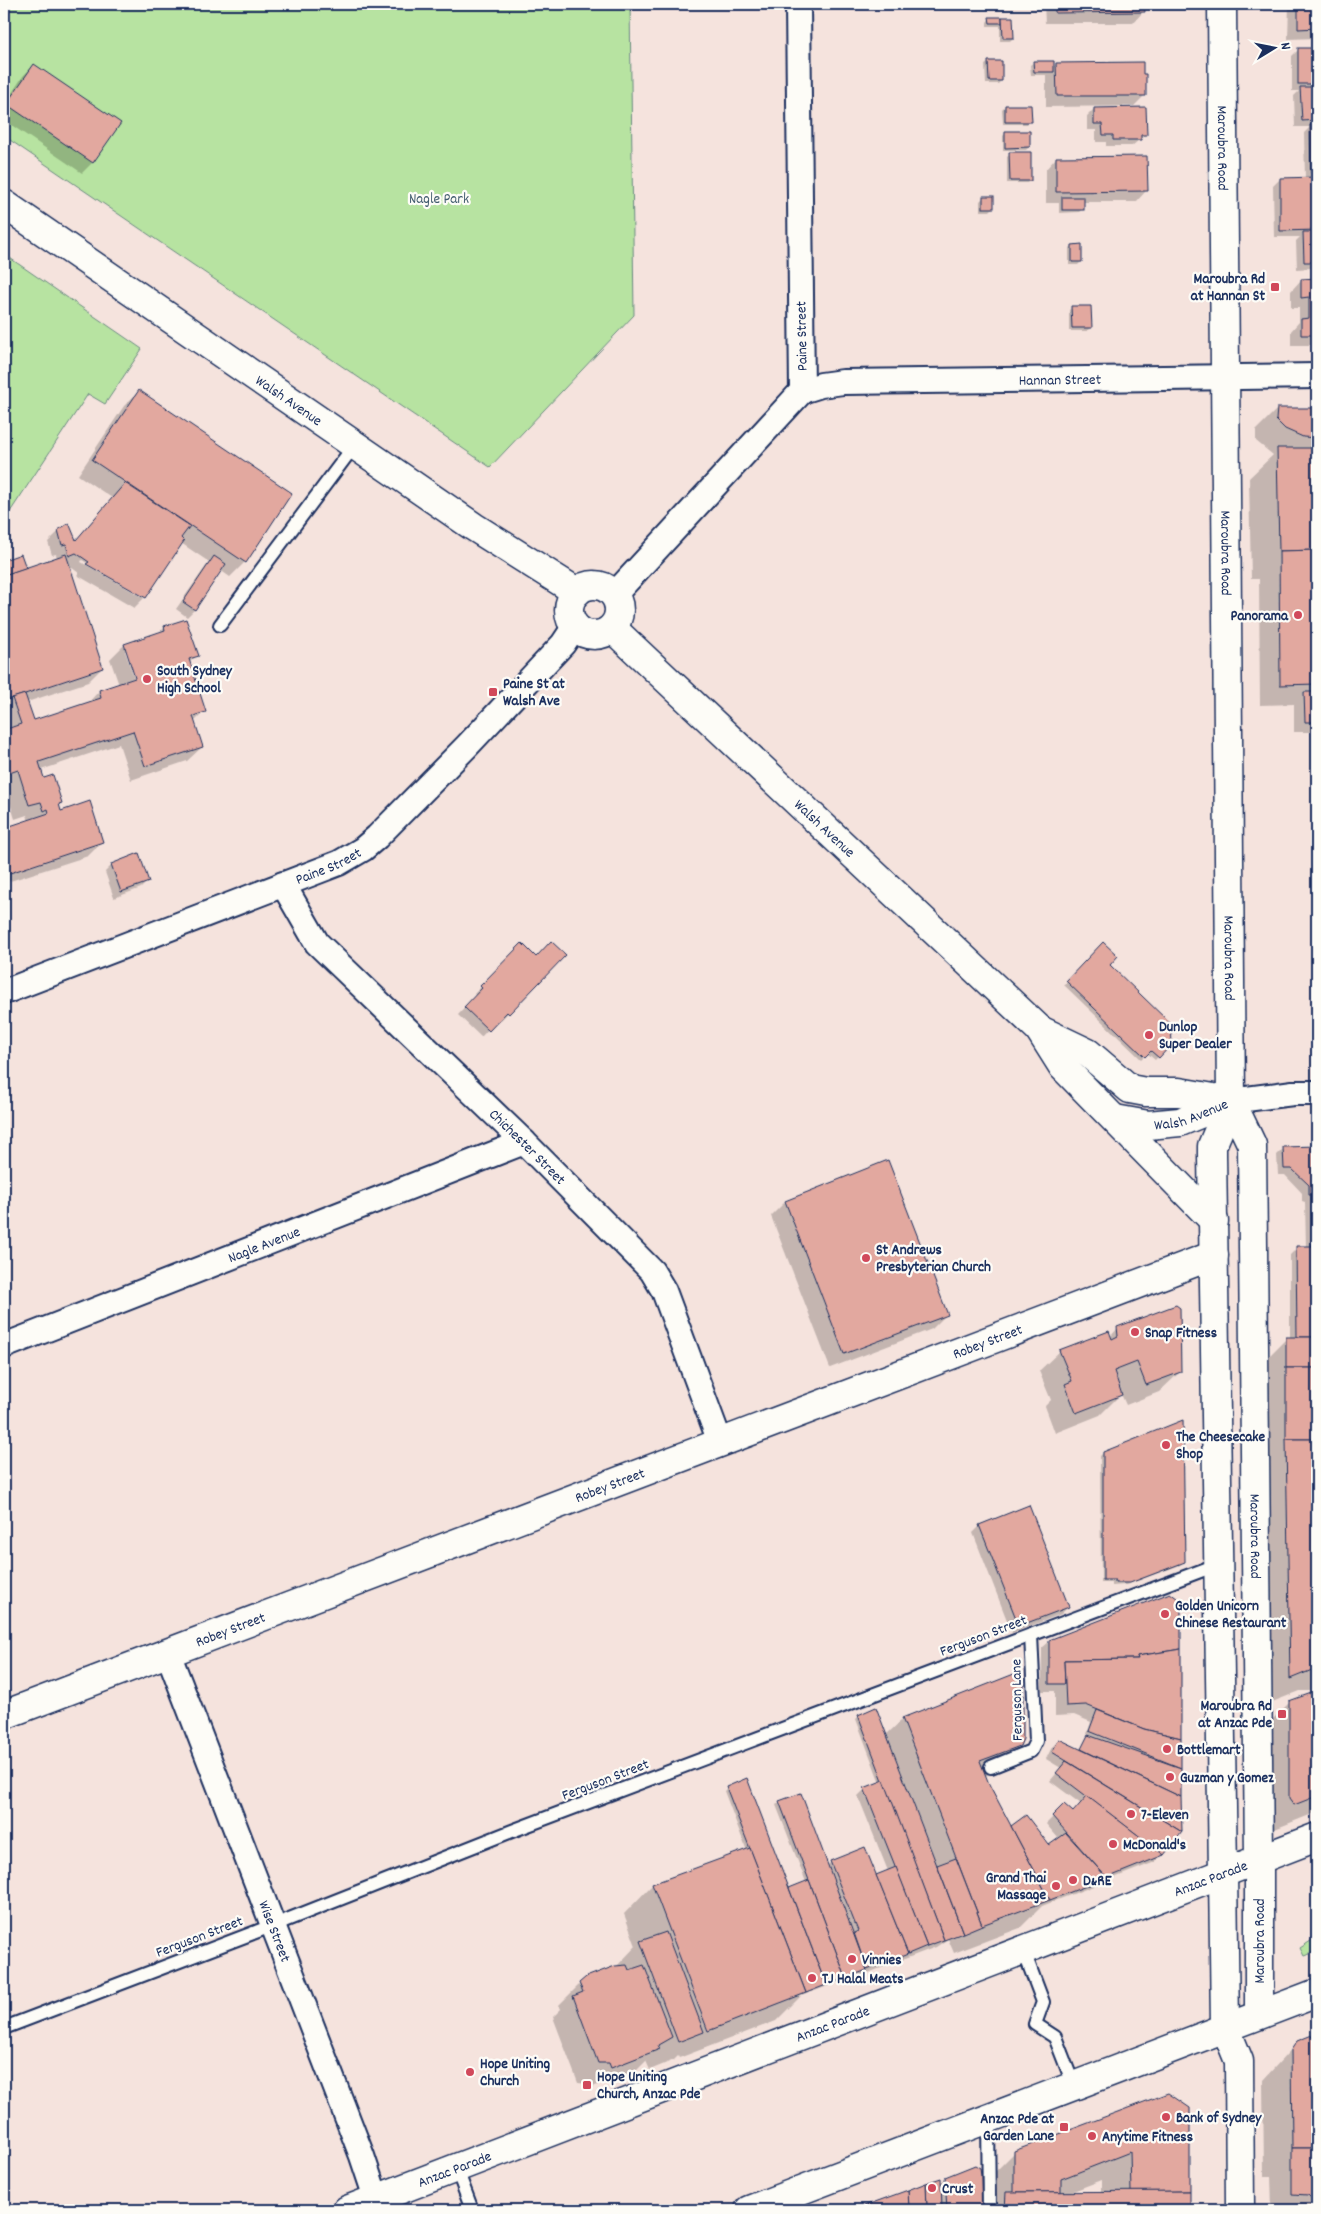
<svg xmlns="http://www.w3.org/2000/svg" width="1321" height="2214" font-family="Dekko,sans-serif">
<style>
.green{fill:#b7e3a1;stroke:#698980}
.shadow{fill:#0003;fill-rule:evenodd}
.building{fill:#e2a89f;stroke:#1b2f5e}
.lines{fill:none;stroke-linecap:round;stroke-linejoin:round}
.lane-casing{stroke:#1b2f5e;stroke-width:16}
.street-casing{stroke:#1b2f5e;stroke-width:28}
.secondary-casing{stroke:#1b2f5e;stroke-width:31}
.primary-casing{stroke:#1b2f5e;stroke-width:31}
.lane{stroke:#fdfcf7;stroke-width:12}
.street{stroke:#fdfcf7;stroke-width:24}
.secondary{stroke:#fdfcf7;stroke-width:28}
.primary{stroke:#fdfcf7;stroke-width:28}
.poi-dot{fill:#d1495b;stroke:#fdfcf7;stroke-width:2}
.labels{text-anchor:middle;stroke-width:4.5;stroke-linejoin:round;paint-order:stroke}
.street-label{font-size:15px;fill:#1b2f5e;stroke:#fdfcf7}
.park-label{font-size:15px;fill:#425c6f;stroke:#fdfcf7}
.poi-label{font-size:15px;font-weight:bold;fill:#1b2f5e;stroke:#fdfcf7;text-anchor:start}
</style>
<rect width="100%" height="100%" fill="#f5e3dd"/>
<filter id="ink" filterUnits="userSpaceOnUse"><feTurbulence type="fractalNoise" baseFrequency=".02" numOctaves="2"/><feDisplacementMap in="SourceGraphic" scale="10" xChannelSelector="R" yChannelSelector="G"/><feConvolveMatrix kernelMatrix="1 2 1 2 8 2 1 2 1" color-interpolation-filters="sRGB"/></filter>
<g filter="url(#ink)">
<!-- green -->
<g class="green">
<polygon points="4,4 630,4 634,315 490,467 4,136"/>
<polygon points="4,254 142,349 105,404 88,394 4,521"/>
<polygon points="1317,1937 1317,1951 1304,1956 1300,1948"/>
</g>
<!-- shadow -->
<g class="shadow">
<polygon points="1044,4 1143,4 1143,12 1133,23 1045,23"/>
<polygon points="1289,4 1317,4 1317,38 1288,39"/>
<polygon points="990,18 1012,18 1013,38 1010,41 1000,41 1000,26 987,26 987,22"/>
<polygon points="1299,49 1317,49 1317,345 1291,345 1291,331 1299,322 1299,308 1291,308 1291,291 1301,280 1311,280 1311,268 1297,269 1296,241 1300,237 1274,237 1273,186 1280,179 1305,179 1304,133 1310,127 1295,127 1294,96 1299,91 1292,91 1292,56"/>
<polygon points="989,62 1001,81 998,84 986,84 985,65"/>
<polygon points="1034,62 1053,68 1056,64 1142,75 1145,95 1134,106 1046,107 1046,75 1031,75 1030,65"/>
<polygon points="34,65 92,163 82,173 4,120 4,105 23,76"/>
<polygon points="1005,106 1030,121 1027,124 1003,124 1002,109"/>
<polygon points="1094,109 1146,134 1132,146 1106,146 1106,142 1096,142 1096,130 1087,130 1087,116"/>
<polygon points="1006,132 1029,147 1026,150 1003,150 1003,136"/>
<polygon points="1010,154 1030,180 1027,183 1007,183 1007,157"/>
<polygon points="1056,158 1146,191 1136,202 1082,202 1083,209 1079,212 1059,213 1059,203 1046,203 1046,169"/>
<polygon points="983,198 993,208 990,211 980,211 980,201"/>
<polygon points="1072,246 1081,262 1078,265 1069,265 1069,249"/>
<polygon points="1072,307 1090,328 1087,331 1069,331 1069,310"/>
<path d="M139 391 291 493 245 562 230 577 220 570 194 610 187 617 176 609 209 562 181 543 144 598V596L82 560 81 562 144 598 134 608 77 575 79 573 68 565 102 668 88 682 27 702 33 722 87 704 99 691 119 685 110 659 124 645 159 633 165 627 197 655 189 663 205 711 194 722 202 747 187 761 131 780 119 744 41 770 44 779 61 803 58 806 60 812 102 842 88 856 4 883V829L29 821 27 815 15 819 4 784V562L20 556 25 569 57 558 56 554 52 555 48 542 59 531 75 542 112 498 78 475 124 406ZM125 651H128L138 684H136Z"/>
<polygon points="1277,409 1317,409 1317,732 1294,732 1294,704 1260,705 1259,579 1251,579 1249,478 1273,455 1256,441 1256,430"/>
<polygon points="112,865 148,881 141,888 114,898 105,872"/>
<polygon points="1103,944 1108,965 1171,1043 1155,1060 1147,1053 1141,1059 1064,985"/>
<polygon points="522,945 536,959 564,955 501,1020 499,1018 481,1037 458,1015 476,996 474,994"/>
<polygon points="1317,1147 1317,1685 1310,1691 1300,1691 1262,1706 1266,1359 1287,1338 1290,1338 1290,1255 1297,1248 1306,1248 1305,1202 1302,1201 1302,1193 1285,1175 1278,1175 1277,1155 1284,1148"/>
<polygon points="887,1162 946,1315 932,1329 830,1368 771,1216 785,1202"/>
<polygon points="1118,1328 1180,1372 1159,1392 1126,1405 1121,1394 1100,1415 1055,1433 1045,1406 1051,1400 1039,1371 1060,1351 1110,1337"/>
<polygon points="1103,1453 1183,1561 1180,1565 1126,1585 1112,1586 1112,1583 1101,1583 1100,1456"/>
<polygon points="980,1526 1068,1607 1061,1614 1012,1633 973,1533"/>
<polygon points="1050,1641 1180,1738 1181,1831 1155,1862 1042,1906 1020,1928 954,1953 948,1939 936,1947 860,1976 860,1974 801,1996 776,2021 679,2058 678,2056 674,2060 650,2070 646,2061 637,2070 590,2088 589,2084 578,2083 553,2017 561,2009 559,2005 580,1984 616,1967 636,1946 624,1914 652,1885 747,1851 724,1791 727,1788 788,1889 806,1882 776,1805 780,1802 827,1866 831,1862 875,1876 888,1871 858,1796 865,1789 880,1783 856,1719 859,1716 886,1735 903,1719 1019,1745 990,1774 985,1776 1011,1827 1049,1846 1059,1839 1046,1824 1064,1806 1073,1813 1081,1804 1050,1781 1061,1768 1046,1759 1052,1747 1059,1740 1080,1750 1089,1735 1087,1734 1091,1722 1074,1715 1055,1716 1055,1691 1042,1691 1042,1648"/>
<polygon points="1317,1692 1317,1812 1265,1833 1261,1731 1290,1702"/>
<polygon points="1317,2035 1317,2210 1272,2210 1271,2176 1264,2176 1263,2080 1298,2042"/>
<path d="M1189 2108V2210H986V2181L1015 2152ZM1102 2180V2193H1068Z"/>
<polygon points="978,2169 981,2210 857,2210 939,2180 940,2184 946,2178"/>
</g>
<!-- building -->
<g class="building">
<polygon points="1055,4 1144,4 1145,12 1055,13"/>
<polygon points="1298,4 1317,4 1317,28 1298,29"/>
<polygon points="989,17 1002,17 1002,23 990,23"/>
<polygon points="1002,17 1013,17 1014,38 1003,38"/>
<rect x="1298" y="48" width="19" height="36"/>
<polygon points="988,61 1002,61 1002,81 989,81"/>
<polygon points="1033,61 1054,61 1054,72 1034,72"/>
<polygon points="1143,62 1143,74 1146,74 1146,96 1057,96 1056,63"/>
<polygon points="34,64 121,123 93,163 6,104"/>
<polygon points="1300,87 1317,87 1317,120 1302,121"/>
<polygon points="1005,105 1031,105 1032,122 1005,122"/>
<polygon points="1146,107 1147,135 1141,135 1141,140 1113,140 1113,135 1103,135 1102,124 1094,124 1094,108"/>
<polygon points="1310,125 1317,125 1317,173 1311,173"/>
<polygon points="1005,131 1030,131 1030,147 1005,148"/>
<polygon points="1009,152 1031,152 1031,181 1010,181"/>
<polygon points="1147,156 1148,191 1056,192 1056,157"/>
<polygon points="1317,177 1317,230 1280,231 1280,178"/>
<rect x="983" y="196" width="11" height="12"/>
<rect x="1062" y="197" width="22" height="13"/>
<polygon points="1303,232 1317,232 1317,262 1304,262"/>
<polygon points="1082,244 1082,262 1072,262 1072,245"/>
<polygon points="1317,278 1317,335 1301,335 1301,319 1309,318 1309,297 1301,298 1301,279"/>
<polygon points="1071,306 1091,306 1092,328 1072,328"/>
<polygon points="139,390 292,493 246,563 92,460"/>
<polygon points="1277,408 1317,408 1317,438 1303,437 1285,429 1276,420"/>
<polygon points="1277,448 1317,448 1317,550 1279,551"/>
<polygon points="125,483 190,526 181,538 184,541 146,598 86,564 89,562 76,553 69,556 66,544 62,545 58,530 69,523 76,540"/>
<polygon points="1317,550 1317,684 1280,685 1279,551"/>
<polygon points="21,554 26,568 4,575 4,560"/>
<polygon points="66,554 103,668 4,701 4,575"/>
<polygon points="214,556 226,564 195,610 183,602"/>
<polygon points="186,619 199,656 189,659 206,712 193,716 203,747 145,766 133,731 39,762 44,778 53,775 62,803 59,804 61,811 90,801 103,842 4,875 4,828 49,813 48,809 44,811 41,802 29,805 18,770 4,775 4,730 21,724 12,698 25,694 34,720 101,698 99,690 135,678 124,644 165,630 164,626"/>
<polygon points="1304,692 1317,692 1317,722 1305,722"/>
<polygon points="139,853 149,882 121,892 111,864"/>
<polygon points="551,941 566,955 509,1014 507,1012 489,1031 464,1007 482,988 480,986 522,943 536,957"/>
<polygon points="1103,942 1118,956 1110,965 1171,1024 1172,1044 1159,1058 1151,1051 1145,1057 1066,981"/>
<polygon points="1317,1146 1317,1246 1312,1246 1312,1195 1309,1195 1309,1185 1292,1169 1284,1169 1283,1147"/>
<polygon points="888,1160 948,1315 844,1354 785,1201"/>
<polygon points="1296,1246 1317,1246 1317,1337 1297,1337"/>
<polygon points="1176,1305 1180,1308 1181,1372 1146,1385 1137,1362 1114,1371 1122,1395 1076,1413 1065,1384 1072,1381 1059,1350 1109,1331 1112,1339 1118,1336 1117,1327"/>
<rect x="1286" y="1337" width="31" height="31"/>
<rect x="1286" y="1368" width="31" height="71"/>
<polygon points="1183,1420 1185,1562 1130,1583 1115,1583 1115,1580 1103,1580 1103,1452"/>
<polygon points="1286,1439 1317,1439 1317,1668 1290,1679"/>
<polygon points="1029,1505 1069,1607 1019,1626 979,1525"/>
<polygon points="1170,1593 1181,1601 1181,1649 1137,1656 1138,1659 1064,1660 1065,1684 1049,1684 1049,1640"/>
<polygon points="1181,1649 1181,1738 1144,1729 1086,1705 1066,1706 1064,1660 1138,1659 1137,1656"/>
<polygon points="1014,1674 1023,1681 1023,1739 1020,1746 980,1761 989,1784 1050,1900 982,1925 902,1718"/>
<polygon points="1317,1691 1317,1796 1294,1805 1289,1798 1289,1701"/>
<polygon points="876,1707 963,1933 944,1940 858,1715"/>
<polygon points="1097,1710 1144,1729 1181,1738 1181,1768 1089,1731"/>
<polygon points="1088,1735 1181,1768 1181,1797 1081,1749"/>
<polygon points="1059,1739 1181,1797 1182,1832 1052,1752"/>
<polygon points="1066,1761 1182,1832 1164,1855 1056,1773"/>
<polygon points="747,1778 826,1985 806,1993 726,1787"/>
<polygon points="884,1780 944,1940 927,1946 864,1788"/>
<polygon points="801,1793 867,1970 846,1978 779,1801"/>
<polygon points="1087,1796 1164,1855 1107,1878 1052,1816 1064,1804 1073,1812"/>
<polygon points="1026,1815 1049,1845 1066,1833 1107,1878 1050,1900 1011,1826"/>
<polygon points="865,1847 908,1954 867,1970 854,1933 858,1931 830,1861"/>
<polygon points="750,1848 806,1993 708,2031 652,1884"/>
<polygon points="956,1858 982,1925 963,1933 937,1865"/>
<polygon points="896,1867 927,1946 908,1954 876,1875"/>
<polygon points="809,1880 846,1978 826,1985 789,1888"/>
<polygon points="666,1932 704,2032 678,2042 640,1941"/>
<polygon points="627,1965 629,1970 644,1965 672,2037 658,2045 660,2049 611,2068 609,2063 598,2063 573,1996 583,1992 579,1983 586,1977 615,1966"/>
<polygon points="1317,2033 1317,2148 1292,2148 1291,2050 1297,2041"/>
<polygon points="1168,2093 1190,2108 1190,2191 1131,2192 1130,2152 1061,2179 1061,2192 1014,2192 1014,2151"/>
<polygon points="1292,2148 1317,2148 1317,2210 1313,2210 1313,2200 1308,2195 1292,2194"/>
<polygon points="975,2165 980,2168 981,2174 982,2210 947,2210 945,2177"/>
<polygon points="941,2178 942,2210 927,2210 926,2183"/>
<polygon points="926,2183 927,2210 909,2210 908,2190"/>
<polygon points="908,2190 909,2210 853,2210"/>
<polygon points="1190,2191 1190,2210 1005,2210 1006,2192"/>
</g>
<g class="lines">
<!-- lane casing -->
<g class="lane-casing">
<g id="lane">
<polyline points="220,625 354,446"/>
<polyline points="991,1767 1031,1751 1036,1741 1031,1635"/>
<polyline points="1023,1949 1043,2002 1035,2024 1055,2037 1074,2086"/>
<polyline points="4,2028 274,1925 512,1831 1219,1564"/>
<polyline points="988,2118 989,2210"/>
<polyline points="456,2167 472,2210"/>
</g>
</g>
<!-- street casing -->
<g class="street-casing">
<g id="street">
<path id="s1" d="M802 391 821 385 843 382 1317 376"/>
<polyline points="614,595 802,391 798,4"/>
<path id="s2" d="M283 884 317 943 524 1142 652 1271 664 1291 720 1442"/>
<path id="s3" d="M4 992 339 863 363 849 377 837 467 746 563 644 575 626"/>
<polyline points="1231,1101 1293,1093 1317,1093"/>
<path id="s4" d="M4 1346 524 1142"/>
<path id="s5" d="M168 1653 362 2156 380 2210"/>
</g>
</g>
<!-- secondary casing -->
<g class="secondary-casing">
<g id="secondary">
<path id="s6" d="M1222 4 1231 1101 1212 1146V1154L1223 1872"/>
<path id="s7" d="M4 204 474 527 577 592"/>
<circle cx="594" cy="610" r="25"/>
<path id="s8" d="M612 628 1039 1029 1063 1067 1214 1221"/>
<polyline points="1040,1030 1088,1053 1130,1089 1146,1092 1179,1092 1231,1101"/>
<path id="s9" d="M1231 1101 1252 1145 1259 1859"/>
<path id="s10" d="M1115 1119 1148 1125 1180 1122 1231 1101"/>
<path id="s11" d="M4 1715 1214 1255"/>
<polyline points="1225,2027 1239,2061 1240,2210"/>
</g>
</g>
<!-- primary casing -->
<g class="primary-casing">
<g id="primary">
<polyline points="1259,1859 1259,2014"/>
<polyline points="1223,1872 1225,2027"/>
<path id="s12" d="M347 2210 1317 1837"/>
<polyline points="749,2210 1317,1993"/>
</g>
</g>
<!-- lane -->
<use href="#lane" class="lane"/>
<!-- street -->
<use href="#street" class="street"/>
<!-- secondary -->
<use href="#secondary" class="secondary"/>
<!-- primary -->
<use href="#primary" class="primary"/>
</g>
</g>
<!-- markers -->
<g class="poi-dot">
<rect x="1270" y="282" width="10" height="10" rx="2.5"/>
<circle cx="1298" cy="615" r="5"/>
<circle cx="147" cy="679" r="5"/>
<rect x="488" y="687" width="10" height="10" rx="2.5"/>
<circle cx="1149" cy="1035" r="5"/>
<circle cx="866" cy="1258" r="5"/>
<circle cx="1135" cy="1332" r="5"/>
<circle cx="1166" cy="1445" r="5"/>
<circle cx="1165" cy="1614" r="5"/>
<rect x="1277" y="1709" width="10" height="10" rx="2.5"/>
<circle cx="1167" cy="1749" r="5"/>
<circle cx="1170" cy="1777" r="5"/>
<circle cx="1131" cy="1814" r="5"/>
<circle cx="1113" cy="1844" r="5"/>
<circle cx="1073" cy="1880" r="5"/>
<circle cx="1056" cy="1886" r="5"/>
<circle cx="852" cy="1959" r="5"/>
<circle cx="812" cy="1978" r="5"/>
<circle cx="470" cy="2072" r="5"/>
<rect x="582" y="2080" width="10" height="10" rx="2.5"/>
<circle cx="1166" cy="2117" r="5"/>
<rect x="1059" y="2122" width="10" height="10" rx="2.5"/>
<circle cx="1092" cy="2136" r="5"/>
<circle cx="932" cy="2188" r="5"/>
</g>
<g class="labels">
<!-- street labels -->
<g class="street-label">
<text dy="5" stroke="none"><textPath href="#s6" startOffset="144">Maroubra Road</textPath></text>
<text transform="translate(801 336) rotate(-91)" y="5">Paine Street</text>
<text dy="5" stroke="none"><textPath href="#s1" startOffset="259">Hannan Street</textPath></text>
<text dy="5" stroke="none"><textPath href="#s7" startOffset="346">Walsh Avenue</textPath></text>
<text dy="5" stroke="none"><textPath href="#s6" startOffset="549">Maroubra Road</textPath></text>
<text dy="5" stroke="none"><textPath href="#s8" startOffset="292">Walsh Avenue</textPath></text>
<text dy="5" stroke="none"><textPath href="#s3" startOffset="348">Paine Street</textPath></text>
<text dy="5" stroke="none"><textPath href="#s6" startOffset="954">Maroubra Road</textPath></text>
<text dy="5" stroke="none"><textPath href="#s10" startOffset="78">Walsh Avenue</textPath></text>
<text dy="5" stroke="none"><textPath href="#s2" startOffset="361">Chichester Street</textPath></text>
<text dy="5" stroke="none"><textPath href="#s4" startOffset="279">Nagle Avenue</textPath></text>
<text dy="5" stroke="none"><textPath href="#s11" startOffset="1052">Robey Street</textPath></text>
<text dy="5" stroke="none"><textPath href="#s11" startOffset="648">Robey Street</textPath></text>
<text dy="5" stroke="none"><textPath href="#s9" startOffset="440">Maroubra Road</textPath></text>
<text dy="5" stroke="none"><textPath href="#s11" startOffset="242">Robey Street</textPath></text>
<text transform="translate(983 1635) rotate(-21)" y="5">Ferguson Street</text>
<text transform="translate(1016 1700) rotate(-91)" y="5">Ferguson Lane</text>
<text transform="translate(605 1779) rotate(-21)" y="5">Ferguson Street</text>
<text dy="5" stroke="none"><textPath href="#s12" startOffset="925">Anzac Parade</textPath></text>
<text dy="5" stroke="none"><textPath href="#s5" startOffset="298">Wise Street</textPath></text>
<text transform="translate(199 1936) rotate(-21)" y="5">Ferguson Street</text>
<text transform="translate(1259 1941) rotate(-90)" y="5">Maroubra Road</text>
<text dy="5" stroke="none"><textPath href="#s12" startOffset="520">Anzac Parade</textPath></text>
<text dy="5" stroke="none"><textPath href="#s12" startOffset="115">Anzac Parade</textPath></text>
</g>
<!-- park labels -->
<g class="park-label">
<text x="439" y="203">Nagle Park</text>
</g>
<!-- poi labels -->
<g class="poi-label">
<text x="1265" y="283" text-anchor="end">Maroubra Rd<tspan x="1265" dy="17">at Hannan St</tspan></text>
<text x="1288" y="620" text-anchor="end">Panorama</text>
<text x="157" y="675">South Sydney<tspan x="157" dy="17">High School</tspan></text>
<text x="503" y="688">Paine St at<tspan x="503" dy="17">Walsh Ave</tspan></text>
<text x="1159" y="1031">Dunlop<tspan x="1159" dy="17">Super Dealer</tspan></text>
<text x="876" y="1254">St Andrews<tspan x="876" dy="17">Presbyterian Church</tspan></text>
<text x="1145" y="1337">Snap Fitness</text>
<text x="1176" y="1441">The Cheesecake<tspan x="1176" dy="17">Shop</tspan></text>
<text x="1175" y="1610">Golden Unicorn<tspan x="1175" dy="17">Chinese Restaurant</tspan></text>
<text x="1272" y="1710" text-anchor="end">Maroubra Rd<tspan x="1272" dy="17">at Anzac Pde</tspan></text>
<text x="1177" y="1754">Bottlemart</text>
<text x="1180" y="1782">Guzman y Gomez</text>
<text x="1141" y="1819">7-Eleven</text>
<text x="1123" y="1849">McDonald's</text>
<text x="1046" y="1882" text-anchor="end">Grand Thai<tspan x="1046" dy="17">Massage</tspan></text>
<text x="1083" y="1885">D&amp;RE</text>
<text x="862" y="1964">Vinnies</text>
<text x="822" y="1983">TJ Halal Meats</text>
<text x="480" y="2068">Hope Uniting<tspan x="480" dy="17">Church</tspan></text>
<text x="597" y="2081">Hope Uniting<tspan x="597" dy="17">Church, Anzac Pde</tspan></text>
<text x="1176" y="2122">Bank of Sydney</text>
<text x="1054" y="2123" text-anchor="end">Anzac Pde at<tspan x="1054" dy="17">Garden Lane</tspan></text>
<text x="1102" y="2141">Anytime Fitness</text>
<text x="942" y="2193">Crust</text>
</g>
</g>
<!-- margin -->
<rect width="1321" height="2214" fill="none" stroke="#fdfcf7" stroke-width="20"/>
<rect x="10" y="10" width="1301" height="2194" fill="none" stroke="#1b2f5e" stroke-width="2" filter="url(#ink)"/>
<!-- north arrow -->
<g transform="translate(1274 48) rotate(80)" stroke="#fdfcf7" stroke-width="4" paint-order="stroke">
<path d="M0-4L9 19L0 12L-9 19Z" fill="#1b2f5e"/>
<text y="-8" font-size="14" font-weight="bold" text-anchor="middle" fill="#1b2f5e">N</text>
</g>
</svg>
